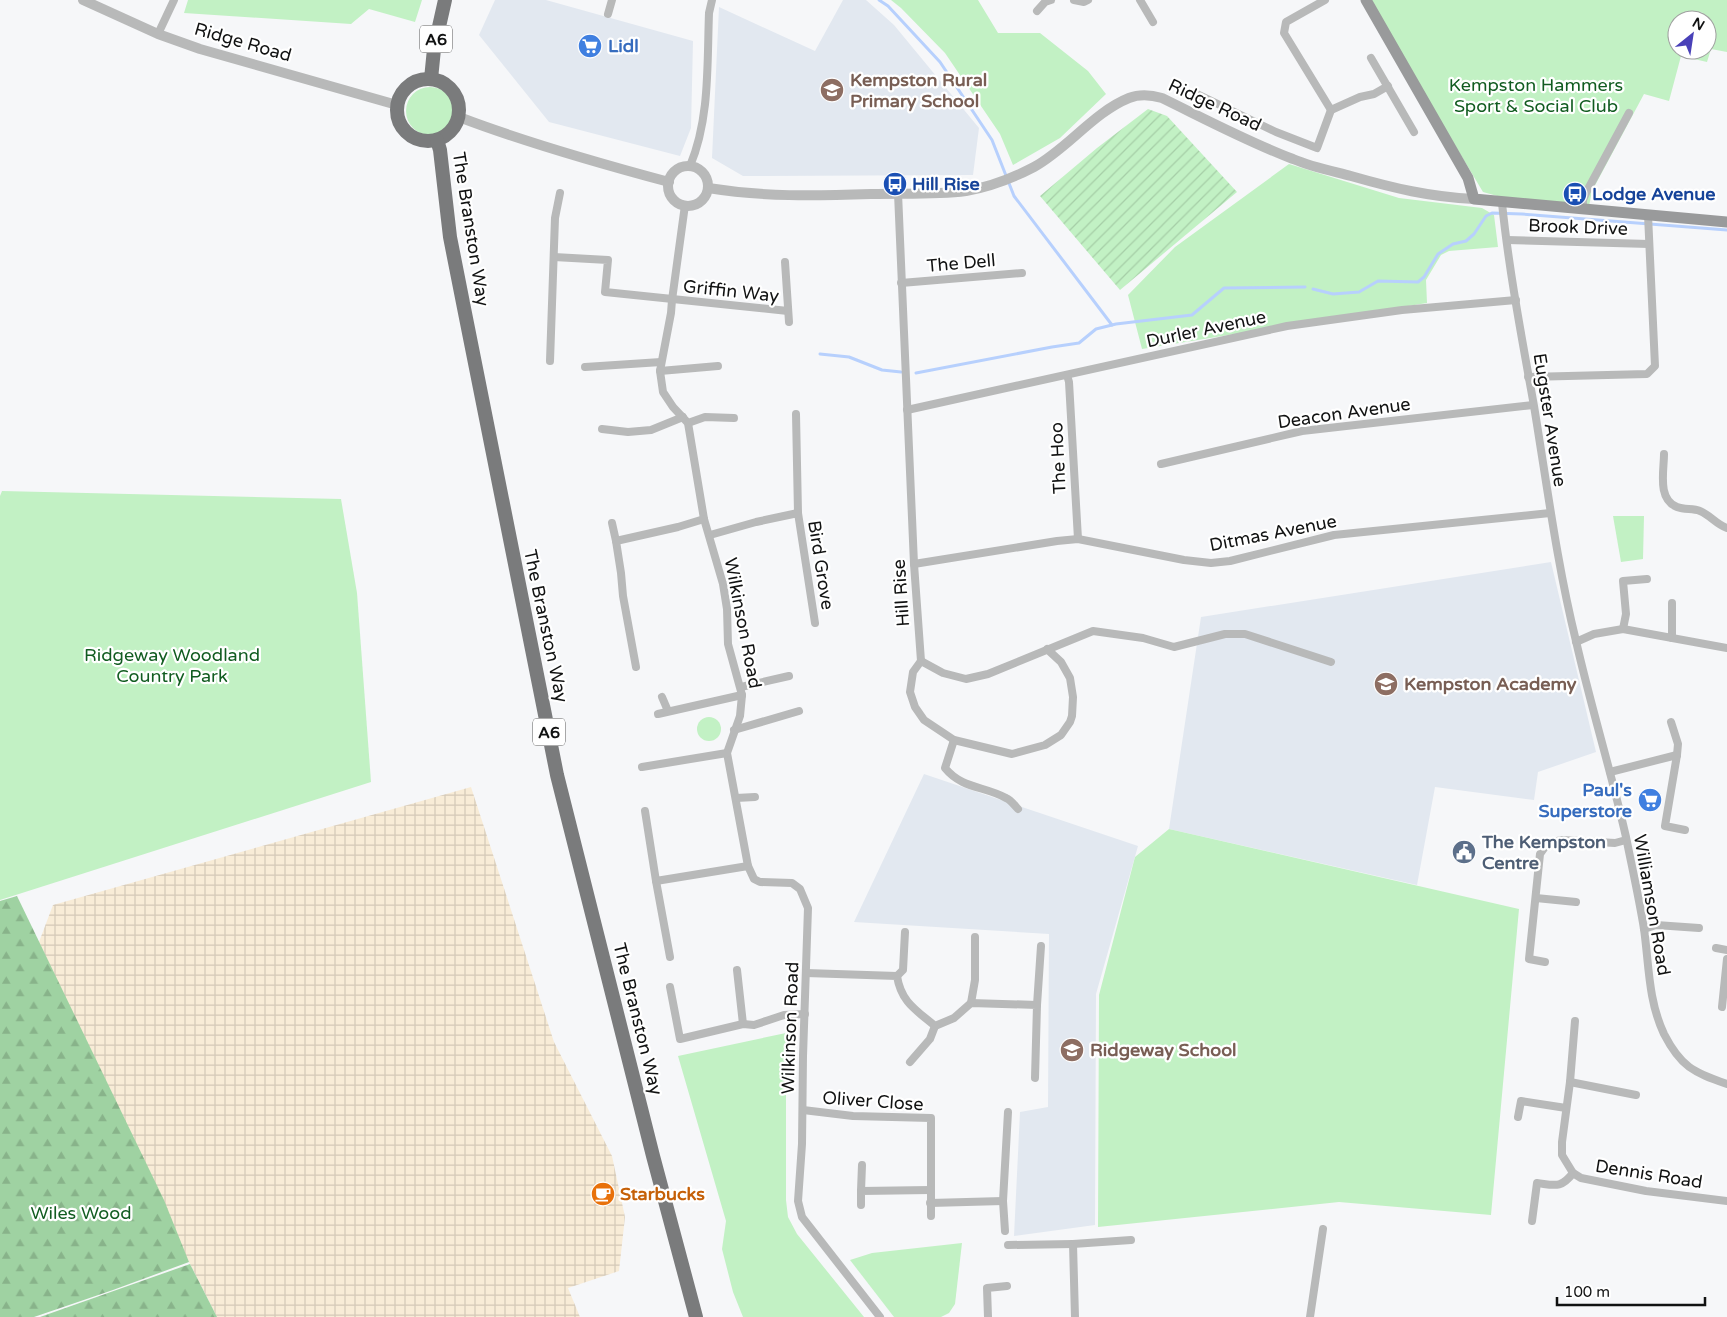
<svg xmlns="http://www.w3.org/2000/svg" width="1727" height="1317" font-family="'Varela Round',sans-serif">
<style>
.built{fill:#e2e8f0}
.industrial{fill:url(#industrial-grid)}
.green{fill:#c2f1c4;fill-rule:evenodd}
.forest{fill:url(#forest-firs)}
.garden{fill:url(#garden-furrows)}
.lines{fill:none;stroke-linecap:round;stroke-linejoin:round}
.stream{stroke:#b7d0fd;stroke-width:3}
.minor{stroke:#b8b9b9;stroke-width:8}
.tertiary{stroke:#b8b9b9;stroke-width:10}
.secondary{stroke:#999a9b;stroke-width:11}
.trunk{stroke:#7a7b7c;stroke-width:14}
.labels{text-anchor:middle;stroke-width:4.5;stroke-linejoin:round;paint-order:stroke}
.shield{fill:#fff;stroke:#585959;stroke-width:1}
.shield-label{font-size:16px;font-weight:bold;fill:#111212}
.street-label{font-size:18px;fill:#111212;stroke:#fff}
.shop-label{font-size:18px;font-weight:bold;fill:#366cbe;stroke:#fff;text-anchor:start}
.education-label{font-size:18px;font-weight:bold;fill:#785e54;stroke:#fff;text-anchor:start}
.park-label{font-size:18px;fill:#115c20;stroke:#fff}
.transit-label{font-size:18px;font-weight:bold;fill:#164399;stroke:#fff;text-anchor:start}
.service-label{font-size:18px;font-weight:bold;fill:#4e5e75;stroke:#fff;text-anchor:start}
.food-label{font-size:18px;font-weight:bold;fill:#c56008;stroke:#fff;text-anchor:start}
</style>
<defs>
<pattern id="industrial-grid" width="8" height="8" patternUnits="userSpaceOnUse" patternTransform="scale(1.25)"><rect width="8" height="8" fill="#f8ecd7"/><path d="M0 4h8M4 0v8" fill="none" stroke="#d4c9b8"/></pattern>
<pattern id="forest-firs" width="22" height="20" patternUnits="userSpaceOnUse" patternTransform="scale(1.25)"><rect width="22" height="20" fill="#9fd2a2"/><path d="M5 1l3.5 6h-7zM16 11l3.5 6h-7z" fill="#88b38a"/></pattern>
<pattern id="garden-furrows" width="10" height="10" patternUnits="userSpaceOnUse" patternTransform="scale(1.25)"><rect width="10" height="10" fill="#c2f1c4"/><path d="M-1 1l2-2M0 10L10 0M9 11l2-2" fill="none" stroke="#a6cea7"/></pattern>
</defs>
<rect width="100%" height="100%" fill="#f6f7f9"/>
<!-- built -->
<g class="built">
<polygon points="495,0 546,0 693,41 691,128 680,156 549,122 479,35"/>
<polygon points="843,0 866,0 894,25 979,128 973,175 743,176 712,158 719,7 815,51"/>
<polygon points="1551,562 1596,752 1538,772 1534,800 1435,787 1417,885 1169,829 1201,617"/>
<polygon points="924,774 1138,846 1096,994 1095,1225 1014,1236 1020,1112 1048,1107 1049,934 854,922"/>
</g>
<!-- industrial -->
<polygon class="industrial" points="471,787 554,1042 612,1156 625,1217 619,1271 568,1288 580,1317 217,1317 189,1262 39,942 53,905"/>
<!-- green -->
<g class="green">
<polygon points="188,0 422,0 415,22 369,9 351,24 184,13"/>
<polygon points="891,0 978,0 998,33 1040,33 1088,71 1106,94 1060,138 1013,165 1000,134 945,53 901,8"/>
<path d="M1368 0H1727V52L1711 49 1707 62 1681 56 1669 101 1644 94 1592 191 1589 206 1508 199 1483 192ZM1677 20H1707V50H1677Z"/>
<circle cx="430" cy="111" r="24"/>
<polygon points="1289,164 1399,198 1482,208 1494,215 1498,247 1449,251 1441,255 1426,280 1427,303 1142,349 1128,295 1175,247"/>
<polygon points="2,491 341,499 357,593 371,782 0,900 0,496"/>
<polygon points="1613,516 1644,516 1643,559 1621,562"/>
<circle cx="709" cy="729" r="12"/>
<polygon points="1169,829 1519,909 1491,1215 1339,1202 1098,1227 1099,995 1135,857"/>
<polygon points="786,1033 786,1200 788,1217 797,1234 864,1317 743,1317 733,1292 722,1249 726,1221 678,1056"/>
<polygon points="962,1243 955,1304 949,1313 941,1317 894,1317 850,1260 872,1253"/>
</g>
<!-- forest -->
<g class="forest">
<polygon points="17,896 164,1200 189,1262 113,1290 34,1317 0,1317 0,901"/>
<polygon points="190,1264 217,1317 40,1317"/>
</g>
<!-- garden -->
<polygon class="garden" points="1148,109 1167,116 1237,192 1120,290 1040,196 1097,148"/>
<g class="lines">
<!-- stream -->
<g class="stream">
<polyline points="879,0 888,6 940,62 992,140 1014,196 1112,325"/>
<polyline points="1313,289 1333,294 1359,292 1378,281 1418,282 1424,277 1438,254 1453,244 1466,241 1474,234 1486,216 1492,213 1522,214 1727,230"/>
<polyline points="820,354 849,357 882,370 901,372"/>
<polyline points="916,373 1052,347 1079,343 1096,329 1116,324 1192,315 1224,288 1305,287"/>
</g>
<!-- minor -->
<g class="minor">
<polyline points="1074,0 1084,2 1088,0"/>
<polyline points="1140,0 1153,22"/>
<polyline points="1325,0 1286,22 1284,33 1331,110 1360,97 1374,94 1388,86"/>
<polyline points="1037,11 1045,2 1051,0"/>
<polyline points="608,14 612,0"/>
<polyline points="158,34 174,0"/>
<polyline points="1371,58 1414,132"/>
<polyline points="1195,93 1276,132 1317,148 1331,110"/>
<path d="M690 166C710 118 707 65 709 13L712 0"/>
<polyline points="898,193 914,564 921,661"/>
<path d="M1502 203C1509 271 1522 339 1534 406 1547 485 1557 564 1576 641 1591 707 1611 771 1626 837 1632 867 1639 898 1644 929 1649 964 1648 1000 1664 1034 1681 1067 1693 1072 1727 1084"/>
<polyline points="685,205 672,300 671,313 660,371 663,392 673,407 688,423 704,519 723,584 727,609 728,644 742,695 740,716 727,753 748,866 754,879 760,882 792,883 800,889 808,908 803,1056 802,1144 798,1201 802,1217 880,1317"/>
<polyline points="1583,210 1583,200 1587,191 1629,113"/>
<polyline points="1507,240 1649,244"/>
<polyline points="554,257 608,260 605,292 788,311"/>
<polyline points="785,262 789,322"/>
<polyline points="901,283 1022,273"/>
<polyline points="550,361 555,218 560,193"/>
<polyline points="585,367 661,362"/>
<polyline points="660,371 718,366"/>
<polyline points="1067,375 1069,382 1078,539"/>
<polyline points="1528,377 1647,374 1655,366 1648,215"/>
<polyline points="907,410 1287,326 1402,310 1516,300"/>
<polyline points="796,414 798,513"/>
<polyline points="688,423 705,417 734,418"/>
<polyline points="602,429 628,432 651,430 683,417"/>
<path d="M1664 454C1664 471 1657 499 1677 507 1685 510 1693 508 1700 511 1710 515 1716 524 1727 528"/>
<polyline points="1161,464 1302,431 1533,405"/>
<polyline points="612,523 616,541"/>
<polyline points="710,535 756,522 798,513 815,623"/>
<polyline points="914,564 1057,541 1078,539 1184,560 1211,563 1230,561 1334,535 1550,513"/>
<polyline points="1672,603 1672,638"/>
<polyline points="1623,629 1626,614 1623,581 1647,579"/>
<polyline points="1576,642 1594,634 1623,629 1727,648"/>
<polyline points="1047,649 1061,662 1070,678 1073,697 1072,716 1070,722 1061,735 1045,745 1012,754 954,740 924,720 915,707 910,692 913,672 921,661 943,673 966,679 988,674 1093,631 1143,638 1174,647 1225,634 1245,634 1331,662"/>
<polyline points="636,667 623,596 621,573 616,541 678,527 704,519"/>
<polyline points="741,687 789,676"/>
<polyline points="662,697 668,711"/>
<polyline points="658,714 742,695"/>
<polyline points="1671,722 1678,744 1677,755 1665,826 1685,830"/>
<polyline points="734,730 799,711"/>
<path d="M954 740 945 768C962 789 985 786 1006 798 1011 800 1015 806 1018 809"/>
<polyline points="642,767 727,753"/>
<polyline points="1610,772 1677,755"/>
<polyline points="736,798 755,797"/>
<polyline points="645,811 656,881 748,866"/>
<polyline points="656,881 670,957"/>
<polyline points="1536,898 1576,902"/>
<polyline points="1644,929 1656,925 1699,928"/>
<polyline points="1716,948 1727,950"/>
<polyline points="1545,962 1529,959 1540,854 1545,847 1553,842 1562,840 1615,843 1626,840"/>
<polyline points="737,970 743,1024"/>
<path d="M806 973 897 976C901 1002 916 1010 935 1026L954 1018 971 1003 1037 1005 1035 1078"/>
<polyline points="897,976 903,970 905,932"/>
<polyline points="670,987 680,1039 743,1024 754,1025 784,1015 805,1014"/>
<polyline points="971,1003 975,980 975,937"/>
<polyline points="1037,1005 1041,946"/>
<polyline points="1722,1007 1727,959"/>
<polyline points="1575,1021 1570,1082 1562,1142 1562,1155 1573,1173 1581,1178 1646,1191 1727,1201"/>
<polyline points="910,1062 930,1039 935,1026"/>
<polyline points="1570,1082 1636,1095"/>
<polyline points="803,1110 853,1116 931,1118 931,1216"/>
<polyline points="1518,1117 1521,1101 1566,1108"/>
<polyline points="861,1191 862,1165"/>
<polyline points="930,1203 1003,1201"/>
<polyline points="861,1205 861,1191 930,1190"/>
<path d="M1532 1221 1537 1183C1554 1185 1561 1189 1573 1173"/>
<polyline points="1005,1231 1003,1201 1008,1112"/>
<polyline points="1008,1245 1073,1244"/>
<polyline points="988,1317 987,1288 1007,1286"/>
<polyline points="1075,1317 1073,1244 1131,1240"/>
<polyline points="1310,1317 1323,1229"/>
</g>
<!-- tertiary -->
<g class="tertiary">
<polyline points="83,0 158,34 200,49 397,105"/>
<path d="M459 117C527 143 598 163 669 182"/>
<circle cx="688" cy="186" r="20"/>
<path d="M708 188C764 197 814 196 871 194 902 193 935 195 966 191 989 187 1013 178 1034 167 1067 149 1094 112 1129 98 1139 94 1152 95 1162 98 1205 119 1248 142 1293 159 1312 167 1332 171 1351 176 1393 188 1430 197 1474 199"/>
</g>
<!-- secondary -->
<polyline class="secondary" points="1366,0 1468,178 1474,199 1727,222"/>
<!-- trunk -->
<g class="trunk">
<circle cx="428" cy="110" r="31"/>
<polyline points="431,79 434,49 445,0"/>
<polyline points="437,140 440,150 450,237 465,313 557,775 653,1156 696,1317"/>
</g>
</g>
<!-- icons -->
<defs>
<g id="supermarket-disc" transform="scale(1.25)"><circle r="9.5" fill="#3f7fe0" stroke="#fff"/><path d="M-6-5.5h2.5l.6 2H6L4.5 2H-2.5L-4.4-4H-6ZM-1.5 3.2a1.3 1.3 0 1 0 .1 0ZM3 3.2a1.3 1.3 0 1 0 .1 0Z" fill="#fff"/></g>
<g id="school-disc" transform="scale(1.25)"><circle r="9.5" fill="#8d6e63" stroke="#fff"/><path d="M0-5L7-2L0 1L-7-2ZM-4 1L0 2.5L4 1V4Q0 6-4 4Z" fill="#fff"/></g>
<g id="bus-disc" transform="scale(1.25)"><circle r="9.5" fill="#1a4fb4" stroke="#fff"/><path d="M-5-6H5V4H4V6H2V4H-2V6H-4V4H-5ZM-3.5-4V0h7V-4ZM-3.5 1.2v1.5H-2V1.2ZM2 1.2v1.5H3.5V1.2Z" fill="#fff"/></g>
<g id="civic-disc" transform="scale(1.25)"><circle r="9.5" fill="#5c6f8a" stroke="#fff"/><path d="M-.6-6.5H3V-4.5H.6V-3L4-1V1h2V6H-6V1h2V-1L-.6-3ZM-1.2 2.5V6h2.4V2.5Z" fill="#fff"/></g>
<g id="cafe-disc" transform="scale(1.25)"><circle r="9.5" fill="#e8710a" stroke="#fff"/><path d="M-5.5-4.5H6V0H3Q3 3.5 0 3.5H-2.5Q-5.5 3.5-5.5 0ZM3-3.2v2h1.7v-2ZM-6 4.5H4V6H-6Z" fill="#fff"/></g>
</defs>
<g fill-rule="evenodd">
<use href="#supermarket-disc" x="590" y="46"/>
<use href="#school-disc" x="832" y="90"/>
<use href="#bus-disc" x="895" y="184"/>
<use href="#bus-disc" x="1575" y="194"/>
<use href="#school-disc" x="1386" y="684"/>
<use href="#supermarket-disc" x="1650" y="800"/>
<use href="#civic-disc" x="1464" y="852"/>
<use href="#school-disc" x="1072" y="1050"/>
<use href="#cafe-disc" x="603" y="1194"/>
</g>
<g class="labels">
<!-- shield labels -->
<g class="shield">
<rect x="420" y="25.5" width="32" height="27" rx="4"/>
<rect x="533" y="718.5" width="32" height="27" rx="4"/>
</g>
<g class="shield-label">
<text x="436" y="45">A6</text>
<text x="549" y="738">A6</text>
</g>
<!-- street labels -->
<g class="street-label">
<text transform="translate(243 42) rotate(16)" y="6">Ridge Road</text>
<text transform="translate(1215 105) rotate(25)" y="6">Ridge Road</text>
<text transform="translate(1578 227) rotate(2)" y="6">Brook Drive</text>
<text transform="translate(471 229) rotate(81)" y="6">The Branston Way</text>
<text transform="translate(961 263) rotate(-5)" y="6">The Dell</text>
<text transform="translate(731 291) rotate(6)" y="6">Griffin Way</text>
<text transform="translate(1206 329) rotate(-12)" y="6">Durler Avenue</text>
<text transform="translate(1344 413) rotate(-8)" y="6">Deacon Avenue</text>
<text transform="translate(1550 420) rotate(81)" y="6">Eugster Avenue</text>
<text transform="translate(1058 458) rotate(-93)" y="6">The Hoo</text>
<text transform="translate(1273 533) rotate(-11)" y="6">Ditmas Avenue</text>
<text transform="translate(821 565) rotate(81)" y="6">Bird Grove</text>
<text transform="translate(901 593) rotate(-94)" y="6">Hill Rise</text>
<text transform="translate(743 623) rotate(79)" y="6">Wilkinson Road</text>
<text transform="translate(546 626) rotate(78)" y="6">The Branston Way</text>
<text transform="translate(1652 905) rotate(80)" y="6">Williamson Road</text>
<text transform="translate(638 1019) rotate(76)" y="6">The Branston Way</text>
<text transform="translate(790 1028) rotate(-88)" y="6">Wilkinson Road</text>
<text transform="translate(873 1101) rotate(4)" y="6">Oliver Close</text>
<text transform="translate(1649 1174) rotate(9)" y="6">Dennis Road</text>
</g>
<!-- shop labels -->
<g class="shop-label">
<text x="608" y="52">Lidl</text>
<text x="1632" y="796" text-anchor="end">Paul's<tspan x="1632" dy="21">Superstore</tspan></text>
</g>
<!-- education labels -->
<g class="education-label">
<text x="850" y="86">Kempston Rural<tspan x="850" dy="21">Primary School</tspan></text>
<text x="1404" y="690">Kempston Academy</text>
<text x="1090" y="1056">Ridgeway School</text>
</g>
<!-- park labels -->
<g class="park-label">
<text x="1536" y="91">Kempston Hammers<tspan x="1536" dy="21">Sport &amp; Social Club</tspan></text>
<text x="172" y="661">Ridgeway Woodland<tspan x="172" dy="21">Country Park</tspan></text>
<text x="81" y="1219">Wiles Wood</text>
</g>
<!-- transit labels -->
<g class="transit-label">
<text x="912" y="190">Hill Rise</text>
<text x="1592" y="200">Lodge Avenue</text>
</g>
<!-- service labels -->
<g class="service-label">
<text x="1482" y="848">The Kempston<tspan x="1482" dy="21">Centre</tspan></text>
</g>
<!-- food labels -->
<g class="food-label">
<text x="620" y="1200">Starbucks</text>
</g>
</g>
<!-- north arrow -->
<g transform="translate(1692 35) rotate(30)"><circle r="24" fill="#ffffff" stroke="#a0a0a0"/>
<path d="M0-4L9 19L0 12L-9 19Z" fill="#4941b8"/>
<text y="-8" font-size="14" font-weight="bold" text-anchor="middle" fill="#111212">N</text>
</g>
<!-- scale -->
<path d="M1557 1297v8h148v-8" fill="none" stroke="#111212" stroke-width="2.5"/>
<text x="1564" y="1297" font-size="15" fill="#111212" stroke="#ffffff" stroke-width="4" paint-order="stroke">100 m</text>
</svg>
